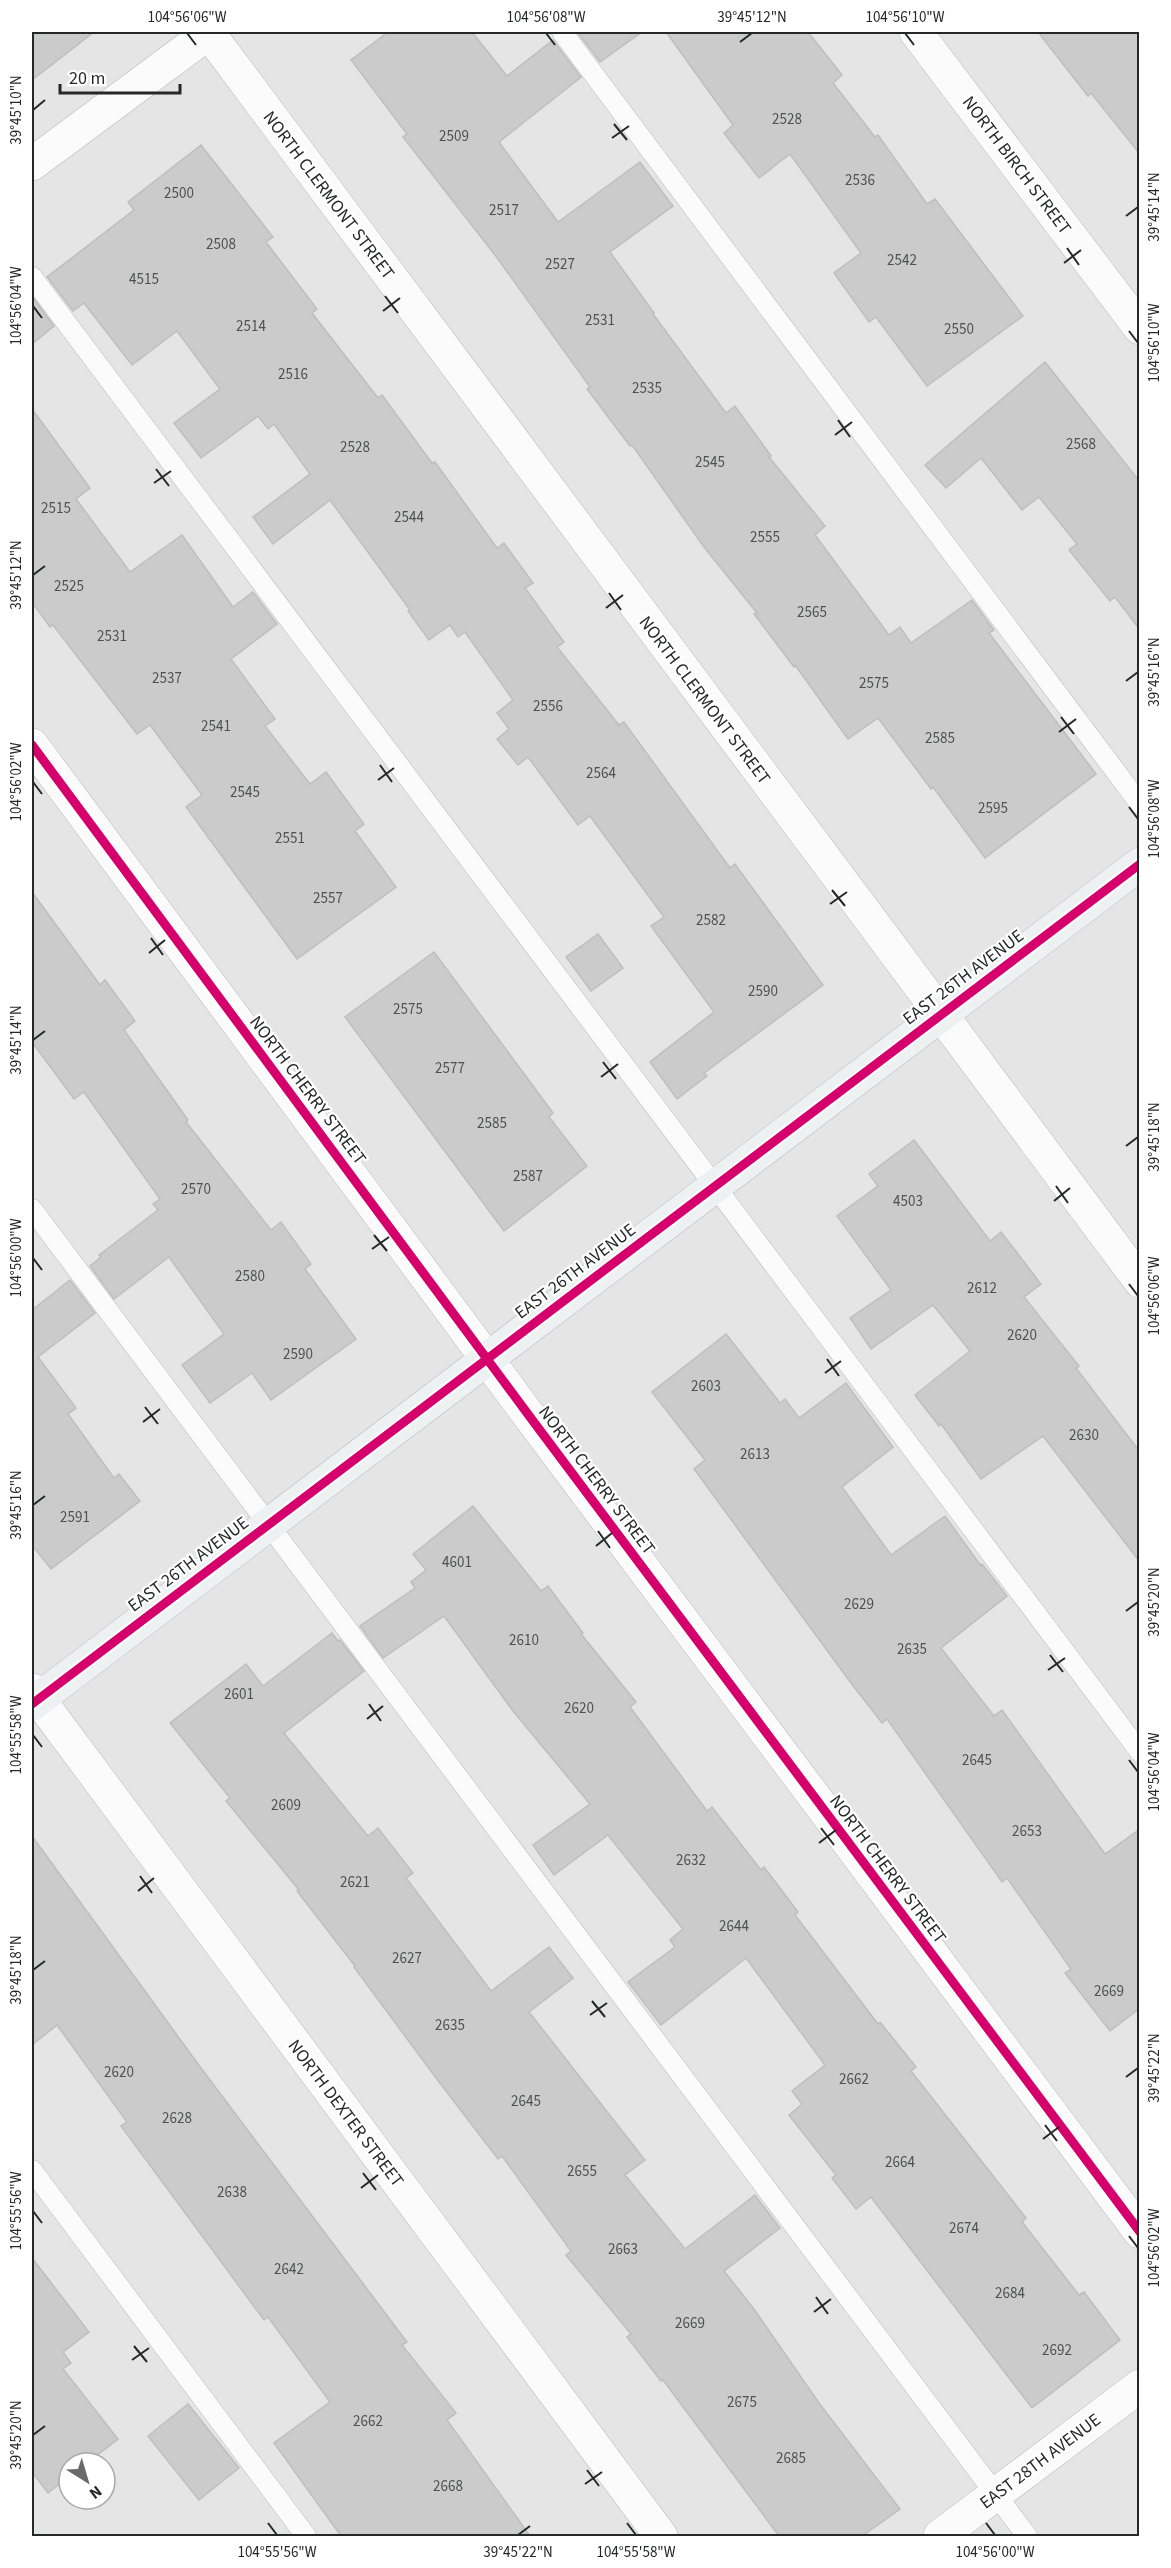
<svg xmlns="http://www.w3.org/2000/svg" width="1171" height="2568" font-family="'Source Sans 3',sans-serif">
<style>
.building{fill:#cbcbcb;stroke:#bebebe;stroke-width:1.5}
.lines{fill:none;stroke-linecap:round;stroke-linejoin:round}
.lane-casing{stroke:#bbb;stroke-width:21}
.street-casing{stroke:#bbb;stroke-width:34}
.secondary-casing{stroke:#bbb;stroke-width:34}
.lane{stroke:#fbfbfb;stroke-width:20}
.street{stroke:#fbfbfb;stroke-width:33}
.secondary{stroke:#edf1f2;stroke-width:33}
.cycleway-casing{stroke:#fff;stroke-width:13}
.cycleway{stroke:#d6006c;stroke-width:9}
.ticks{fill:none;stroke:#262727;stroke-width:2}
.labels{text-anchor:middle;stroke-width:4.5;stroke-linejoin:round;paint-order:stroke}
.number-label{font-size:15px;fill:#4f5050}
.street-label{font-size:18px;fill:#262727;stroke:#fff}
.neatline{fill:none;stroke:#262727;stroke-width:2}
.ticks-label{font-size:15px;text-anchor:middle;fill:#262727}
</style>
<rect width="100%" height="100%" fill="#e5e5e5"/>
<!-- building -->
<g class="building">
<polygon points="32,32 94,32 32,80"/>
<polygon points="388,32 472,32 507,76 553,40 581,77 499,142 558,222 640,162 673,206 610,252 654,313 653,314 726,413 735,406 771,456 769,457 825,526 815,535 889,635 900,627 911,643 972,600 994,630 989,633 1096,774 985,858 933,787 931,789 878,718 848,739 795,665 794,667 754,614 757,613 704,547 632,445 630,446 587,389 590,387 495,255 403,137 407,134 351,60"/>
<polygon points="577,32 642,32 600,62"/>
<polygon points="666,32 808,32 842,75 833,83 875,137 878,135 927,204 935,199 1023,316 927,386 876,317 869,322 834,273 861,253 790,154 759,178 724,133 733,125"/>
<polygon points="1038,32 1140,32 1140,154 1091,93 1088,96"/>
<polygon points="201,145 273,237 266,242 317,309 312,313 378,398 382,395 432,463 435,462 497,548 504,543 533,583 525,588 564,642 557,647 619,725 624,722 730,868 735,864 823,985 704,1073 707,1076 677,1099 650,1062 714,1012 651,926 664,917 590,816 578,825 528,757 518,765 497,739 509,729 497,713 513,700 465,632 458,637 450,625 429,640 408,611 410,610 330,500 273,544 253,517 310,474 274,424 268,429 258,416 201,458 174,423 220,389 177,331 132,365 84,303 73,311 47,277 134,210 128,202"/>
<polygon points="32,296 54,326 32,344"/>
<polygon points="1045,362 1140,482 1140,630 1115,597 1110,601 1069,550 1077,544 1039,497 1022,510 981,458 946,488 925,465"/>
<polygon points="32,409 90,488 76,499 130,572 182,535 233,607 253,592 277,624 231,659 275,719 265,726 310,784 326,772 364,824 355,831 396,887 297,959 186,807 202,795 150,725 137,734 53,625 50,627 32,602"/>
<polygon points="32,892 100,985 105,980 135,1021 124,1030 188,1120 186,1122 271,1230 281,1222 311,1264 305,1269 356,1339 271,1400 252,1373 210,1403 182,1365 224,1334 169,1257 114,1299 90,1266 101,1257 99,1255 158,1210 153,1204 160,1199 84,1092 74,1099 32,1042"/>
<polygon points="598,934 623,968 591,991 566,957"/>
<polygon points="434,952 553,1113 549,1117 587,1166 504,1231 345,1017"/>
<polygon points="914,1140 990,1241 1001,1232 1041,1284 1024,1297 1079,1366 1076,1368 1140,1452 1140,1562 1043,1436 981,1479 941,1424 939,1426 915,1395 970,1351 933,1305 871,1349 850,1318 891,1290 837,1216 878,1186 869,1174"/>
<polygon points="70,1280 95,1313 38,1357 76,1408 68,1414 114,1478 119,1474 140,1501 51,1569 32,1545 32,1310"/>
<polygon points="726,1334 780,1403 785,1399 799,1418 846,1383 893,1447 842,1487 891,1555 945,1516 981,1566 982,1564 1007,1596 941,1648 994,1716 1002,1710 1105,1854 1140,1829 1140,2008 1110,2031 1065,1973 1071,1969 1007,1878 1002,1882 887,1719 882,1723 851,1683 694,1469 705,1460 652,1392"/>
<polygon points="473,1506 541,1591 548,1586 583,1633 581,1634 636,1702 630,1707 707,1811 712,1807 761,1870 764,1867 798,1912 795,1915 878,2024 880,2022 916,2067 911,2071 1026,2218 1022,2222 1079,2295 1084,2292 1120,2340 1032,2408 871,2197 856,2209 832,2178 836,2175 789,2115 802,2104 792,2091 825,2065 746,1958 661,2025 628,1982 675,1947 670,1940 683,1929 608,1835 554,1875 533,1845 590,1804 513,1711 444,1616 383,1658 360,1626 415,1588 411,1582 426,1570 413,1554"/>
<polygon points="332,1633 338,1641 340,1640 364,1671 284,1733 368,1836 378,1828 413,1873 406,1878 491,1991 549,1947 573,1978 529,2012 645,2160 625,2175 685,2249 755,2195 780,2228 724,2271 754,2309 819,2403 900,2509 862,2536 779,2536 663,2380 661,2381 627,2337 631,2334 566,2255 571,2251 502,2156 498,2159 436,2078 354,1967 355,1966 297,1891 299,1890 226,1801 230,1798 170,1723 246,1664 263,1686"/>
<polygon points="32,1836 201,2068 407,2342 402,2345 456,2413 447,2420 530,2536 341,2536 274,2443 330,2402 268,2317 264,2320 121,2126 127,2122 57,2025 32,2045"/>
<polygon points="32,2258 89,2332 63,2352 71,2363 63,2369 118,2439 87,2463 69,2463 69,2477 48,2493 32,2472"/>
<polygon points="188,2404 239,2468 199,2500 148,2436"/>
</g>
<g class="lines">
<!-- lane casing -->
<g class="lane-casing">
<g id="lane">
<polyline points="562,32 1140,804"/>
<polyline points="32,277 1140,1752"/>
<polyline points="32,1209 1027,2536"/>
<polyline points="32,2170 306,2536"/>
</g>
</g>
<!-- street casing -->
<g class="street-casing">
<g id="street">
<polyline points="208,32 1140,1281"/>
<polyline points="916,32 1140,328"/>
<polyline points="32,164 210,32"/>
<polyline points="32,745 533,1421 1140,2232"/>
<polyline points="32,1690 661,2536"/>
<polyline points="940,2536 1140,2386"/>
</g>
</g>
<!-- secondary casing -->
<g class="secondary-casing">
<polyline id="secondary" points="32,1704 1140,864"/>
</g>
<!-- lane -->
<use href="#lane" class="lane"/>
<!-- street -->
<use href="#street" class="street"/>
<!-- secondary -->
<use href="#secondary" class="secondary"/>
<!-- cycleway casing -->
<g class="cycleway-casing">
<g id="cycleway">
<polyline points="32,745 533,1421 1140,2232"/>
<polyline points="32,1704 1140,864"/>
</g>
</g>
<!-- cycleway -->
<use href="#cycleway" class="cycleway"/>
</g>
<!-- ticks -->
<path class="ticks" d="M187 33 196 45M546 33 555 45M905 33 914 45M740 42 752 33M33 110 45 100M614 124 627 140M612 138 629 126M1126 216 1138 207M1067 248 1079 265M1064 263 1081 250M385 296 398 313M33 306 42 318M383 311 400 298M1129 331 1138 343M838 420 850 437M835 435 852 422M156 469 169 486M154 483 171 471M33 575 45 566M609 593 621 610M606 608 623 595M1126 681 1138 672M1061 717 1074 734M1059 732 1076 719M380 765 392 782M378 780 394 768M33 782 42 794M1129 807 1138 819M832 890 845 906M830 904 847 892M151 938 163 955M149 953 165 940M33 1040 45 1031M603 1062 616 1079M601 1077 618 1064M1126 1146 1138 1137M1056 1186 1068 1203M1054 1201 1070 1188M374 1235 387 1251M372 1249 389 1237M33 1258 42 1270M1129 1284 1138 1296M827 1359 839 1376M825 1373 841 1361M145 1407 158 1424M143 1422 160 1409M33 1505 45 1496M598 1531 610 1548M596 1546 612 1533M1126 1611 1138 1602M1050 1655 1063 1672M1048 1670 1065 1658M369 1704 381 1721M367 1719 383 1706M33 1735 42 1747M1129 1760 1138 1772M821 1828 834 1845M819 1843 836 1830M140 1876 152 1893M138 1891 154 1878M33 1970 45 1961M592 2001 605 2017M590 2015 607 2003M1126 2077 1138 2068M1045 2125 1057 2141M1043 2139 1059 2127M363 2173 376 2190M361 2188 378 2175M33 2211 42 2223M1129 2236 1138 2248M816 2297 828 2314M814 2312 831 2299M134 2346 147 2362M132 2360 149 2348M33 2435 45 2426M587 2470 599 2486M585 2484 602 2472M268 2523 277 2535M627 2523 636 2535M986 2523 995 2535M518 2535 530 2526"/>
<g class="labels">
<!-- number labels -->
<g class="number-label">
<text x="787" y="124">2528</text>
<text x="454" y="141">2509</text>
<text x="860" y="185">2536</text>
<text x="179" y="198">2500</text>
<text x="504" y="215">2517</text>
<text x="221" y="249">2508</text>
<text x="902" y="265">2542</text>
<text x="560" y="269">2527</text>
<text x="144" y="284">4515</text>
<text x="600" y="325">2531</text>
<text x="251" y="331">2514</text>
<text x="959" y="334">2550</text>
<text x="293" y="379">2516</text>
<text x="647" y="393">2535</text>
<text x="1081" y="449">2568</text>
<text x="355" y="452">2528</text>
<text x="710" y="467">2545</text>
<text x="56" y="513">2515</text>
<text x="409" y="522">2544</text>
<text x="765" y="542">2555</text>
<text x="69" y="591">2525</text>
<text x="812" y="617">2565</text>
<text x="112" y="641">2531</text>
<text x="167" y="683">2537</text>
<text x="874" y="688">2575</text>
<text x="548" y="711">2556</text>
<text x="216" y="731">2541</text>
<text x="940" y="743">2585</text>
<text x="601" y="778">2564</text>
<text x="245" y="797">2545</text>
<text x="993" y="813">2595</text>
<text x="290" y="843">2551</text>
<text x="328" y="903">2557</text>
<text x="711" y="925">2582</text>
<text x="763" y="996">2590</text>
<text x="408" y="1014">2575</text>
<text x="450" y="1073">2577</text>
<text x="492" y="1128">2585</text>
<text x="528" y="1181">2587</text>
<text x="196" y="1194">2570</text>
<text x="908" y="1206">4503</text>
<text x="250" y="1281">2580</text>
<text x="982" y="1293">2612</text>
<text x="1022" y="1340">2620</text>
<text x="298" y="1359">2590</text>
<text x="706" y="1391">2603</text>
<text x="1084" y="1440">2630</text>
<text x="755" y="1459">2613</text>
<text x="75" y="1522">2591</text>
<text x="457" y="1567">4601</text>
<text x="859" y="1609">2629</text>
<text x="524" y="1645">2610</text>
<text x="912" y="1654">2635</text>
<text x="239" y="1699">2601</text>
<text x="579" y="1713">2620</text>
<text x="977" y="1765">2645</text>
<text x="286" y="1810">2609</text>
<text x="1027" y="1836">2653</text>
<text x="691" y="1865">2632</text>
<text x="355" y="1887">2621</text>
<text x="734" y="1931">2644</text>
<text x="407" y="1963">2627</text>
<text x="1109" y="1996">2669</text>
<text x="450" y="2030">2635</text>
<text x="119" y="2077">2620</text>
<text x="854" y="2084">2662</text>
<text x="526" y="2106">2645</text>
<text x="177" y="2123">2628</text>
<text x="900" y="2167">2664</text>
<text x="582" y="2176">2655</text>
<text x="232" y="2197">2638</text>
<text x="964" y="2233">2674</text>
<text x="623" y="2254">2663</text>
<text x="289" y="2274">2642</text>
<text x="1010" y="2298">2684</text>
<text x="690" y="2328">2669</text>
<text x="1057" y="2355">2692</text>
<text x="742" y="2407">2675</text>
<text x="368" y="2426">2662</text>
<text x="791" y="2463">2685</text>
<text x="448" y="2491">2668</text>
</g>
<!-- street labels -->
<g class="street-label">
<text transform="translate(1017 165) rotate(53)" y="6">NORTH BIRCH STREET</text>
<text transform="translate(329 195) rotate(53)" y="6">NORTH CLERMONT STREET</text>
<text transform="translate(705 700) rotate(53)" y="6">NORTH CLERMONT STREET</text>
<text transform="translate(963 977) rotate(-37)" y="6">EAST 26TH AVENUE</text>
<text transform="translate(308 1090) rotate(53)" y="6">NORTH CHERRY STREET</text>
<text transform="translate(575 1271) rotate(-37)" y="6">EAST 26TH AVENUE</text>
<text transform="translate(597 1480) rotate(53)" y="6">NORTH CHERRY STREET</text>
<text transform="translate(188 1564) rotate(-37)" y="6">EAST 26TH AVENUE</text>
<text transform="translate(888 1869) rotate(53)" y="6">NORTH CHERRY STREET</text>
<text transform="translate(346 2113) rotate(53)" y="6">NORTH DEXTER STREET</text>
<text transform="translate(1040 2461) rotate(-37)" y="6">EAST 28TH AVENUE</text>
</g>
</g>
<!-- border -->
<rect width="1171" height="2568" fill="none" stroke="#ffffff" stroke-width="66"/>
<!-- north arrow -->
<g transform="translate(87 2481) rotate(143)"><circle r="28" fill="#ffffff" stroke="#a8a9a9" stroke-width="1.5"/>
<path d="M0-4.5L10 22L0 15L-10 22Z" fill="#696a6a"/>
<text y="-9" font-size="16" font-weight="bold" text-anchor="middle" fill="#262727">N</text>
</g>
<!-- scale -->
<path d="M60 84v9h120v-9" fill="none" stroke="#262727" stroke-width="3"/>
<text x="69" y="84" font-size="18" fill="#262727" stroke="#ffffff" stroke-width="4.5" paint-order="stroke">20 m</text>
<rect x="33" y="33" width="1105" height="2502" class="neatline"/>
<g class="ticks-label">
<text x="187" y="22">104°56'06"W</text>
<text x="546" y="22">104°56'08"W</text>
<text x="752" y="22">39°45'12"N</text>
<text x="905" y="22">104°56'10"W</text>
<text transform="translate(16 110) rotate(-90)" y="5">39°45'10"N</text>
<text transform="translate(1154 207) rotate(-90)" y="5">39°45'14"N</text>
<text transform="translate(16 306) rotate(-90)" y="5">104°56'04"W</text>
<text transform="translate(1154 343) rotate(-90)" y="5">104°56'10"W</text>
<text transform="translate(16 575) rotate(-90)" y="5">39°45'12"N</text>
<text transform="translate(1154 672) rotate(-90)" y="5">39°45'16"N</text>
<text transform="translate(16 782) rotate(-90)" y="5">104°56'02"W</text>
<text transform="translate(1154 819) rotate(-90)" y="5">104°56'08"W</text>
<text transform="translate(16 1040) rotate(-90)" y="5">39°45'14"N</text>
<text transform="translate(1154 1137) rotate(-90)" y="5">39°45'18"N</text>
<text transform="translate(16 1258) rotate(-90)" y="5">104°56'00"W</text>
<text transform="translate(1154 1296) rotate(-90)" y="5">104°56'06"W</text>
<text transform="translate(16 1505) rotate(-90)" y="5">39°45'16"N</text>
<text transform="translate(1154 1602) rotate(-90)" y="5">39°45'20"N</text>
<text transform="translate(16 1735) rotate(-90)" y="5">104°55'58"W</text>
<text transform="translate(1154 1772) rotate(-90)" y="5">104°56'04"W</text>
<text transform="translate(16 1970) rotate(-90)" y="5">39°45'18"N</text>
<text transform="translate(1154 2068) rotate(-90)" y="5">39°45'22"N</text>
<text transform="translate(16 2211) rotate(-90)" y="5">104°55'56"W</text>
<text transform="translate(1154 2248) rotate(-90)" y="5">104°56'02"W</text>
<text transform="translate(16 2435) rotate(-90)" y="5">39°45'20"N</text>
<text x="277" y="2557">104°55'56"W</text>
<text x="518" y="2557">39°45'22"N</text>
<text x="636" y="2557">104°55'58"W</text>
<text x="995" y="2557">104°56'00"W</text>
</g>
</svg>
